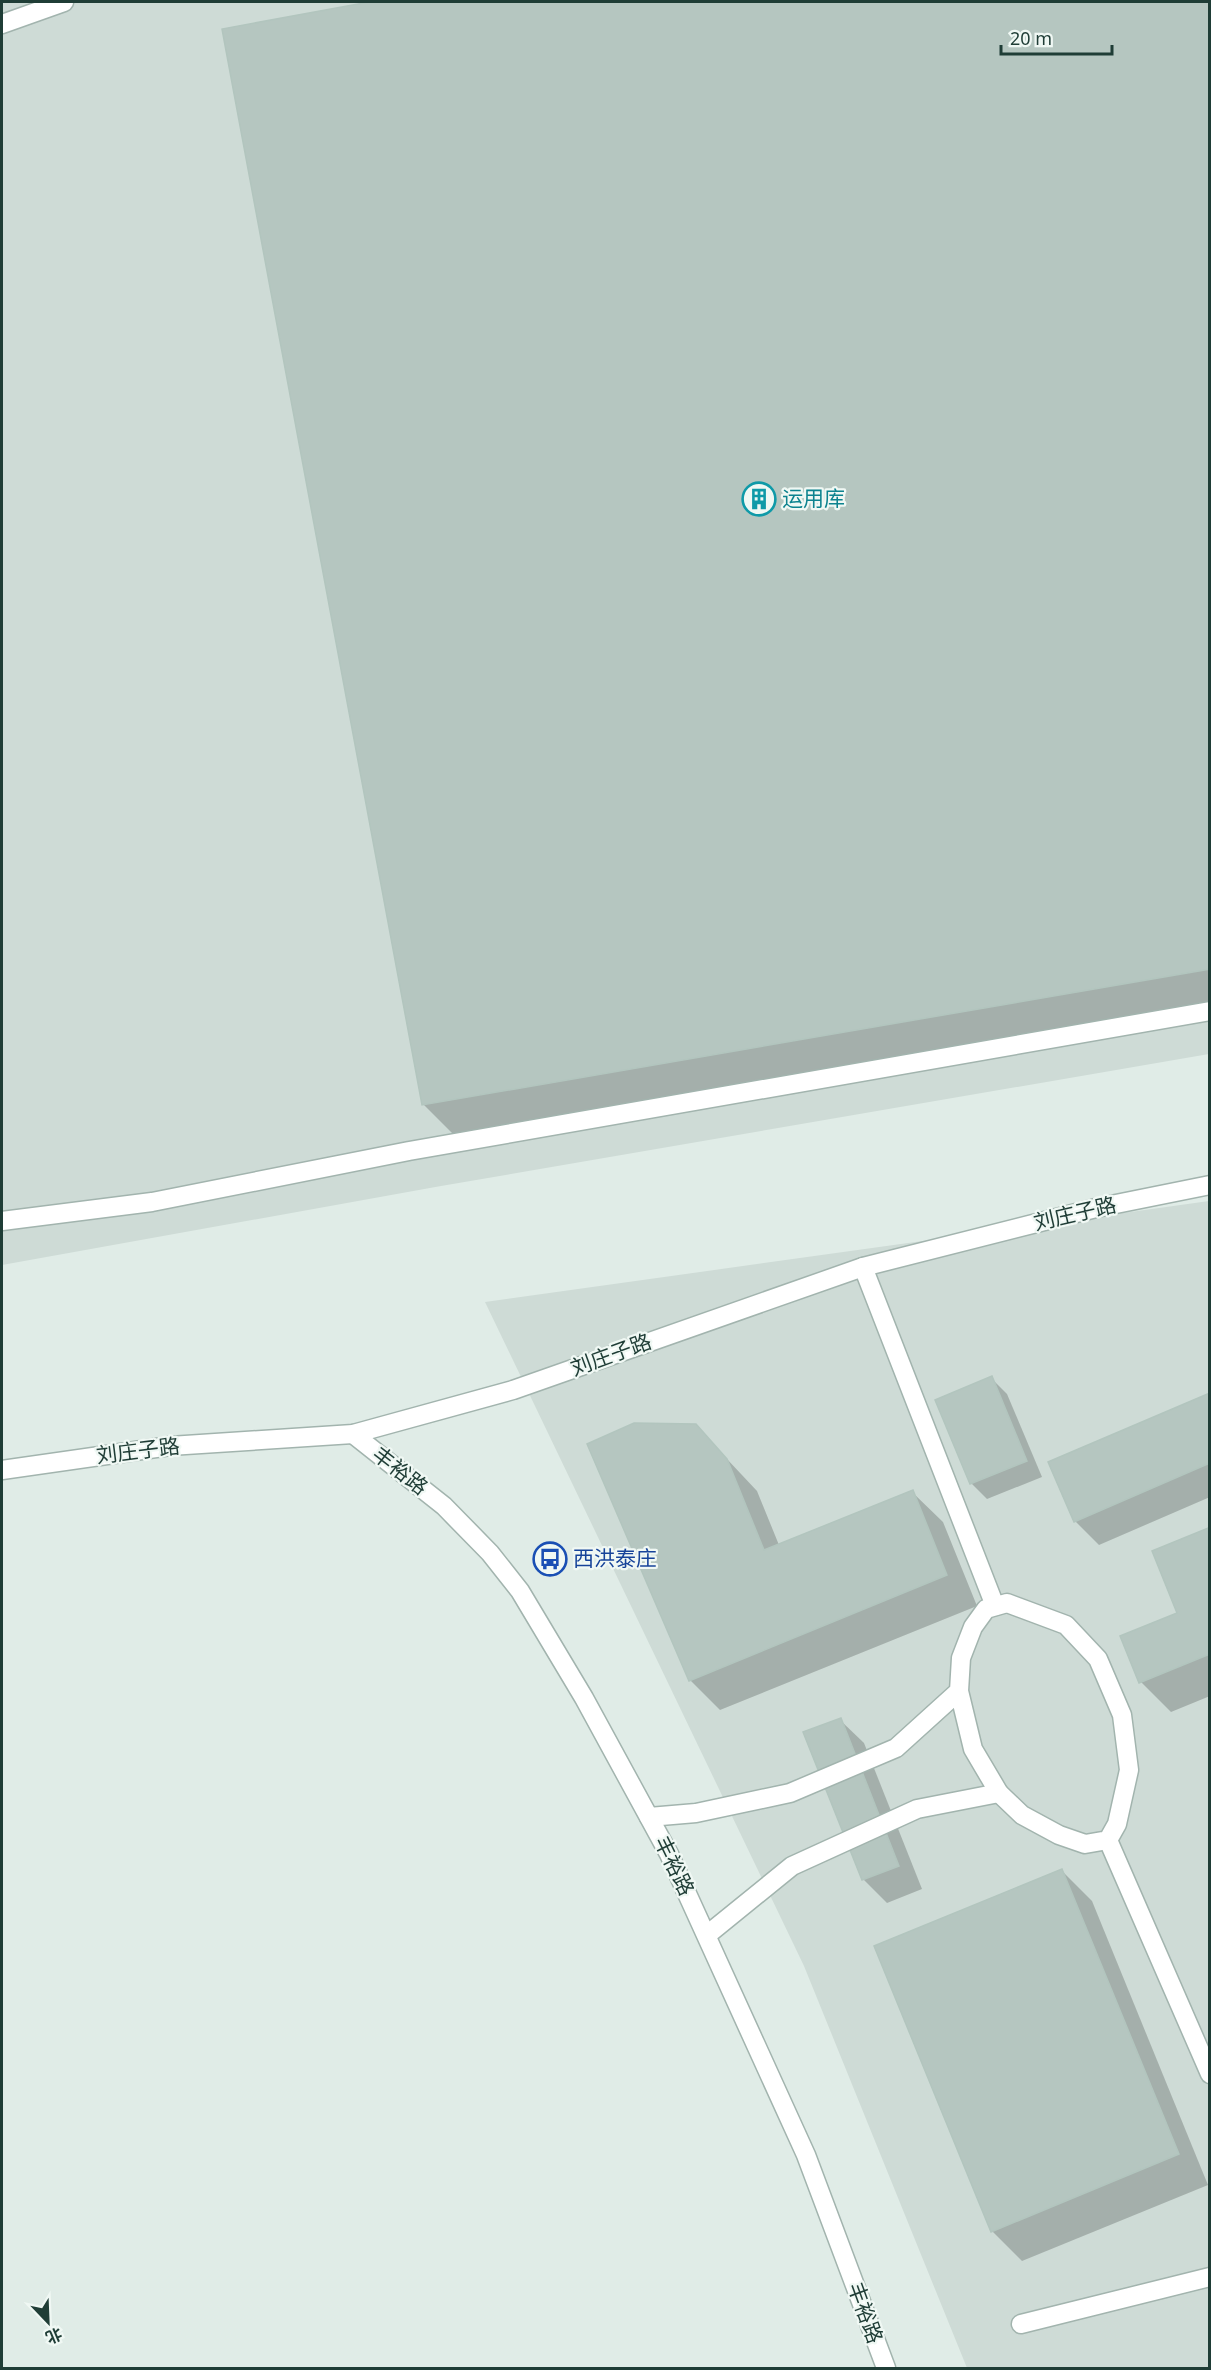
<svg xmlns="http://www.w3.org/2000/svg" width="1211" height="2370" font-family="'Noto Sans','Noto Sans SC',sans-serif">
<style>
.built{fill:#cedbd6}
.shadow{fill:#0003}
.building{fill:#b5c6c0;stroke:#b2c5be;stroke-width:1.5}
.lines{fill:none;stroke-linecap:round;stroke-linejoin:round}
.minor-casing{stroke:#a2b4ae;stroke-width:21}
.minor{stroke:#fff;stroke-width:18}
.labels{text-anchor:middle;stroke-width:4.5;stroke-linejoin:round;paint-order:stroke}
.culture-label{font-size:21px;fill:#0d838f;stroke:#f0f8f4;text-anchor:start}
.street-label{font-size:21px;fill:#1f3d36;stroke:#f0f8f4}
.transit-label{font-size:21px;fill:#164399;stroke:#f0f8f4;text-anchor:start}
</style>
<rect width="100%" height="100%" fill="#e0ece7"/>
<!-- built -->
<g class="built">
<polygon points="2,2 1209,2 1209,1054 441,1186 2,1265"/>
<polygon points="1209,1201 1209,2368 967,2368 804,1966 485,1302"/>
</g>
<!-- shadow -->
<g class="shadow">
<polygon points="377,2 1210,2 1210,1004 453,1134 423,1104 224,30"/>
<polygon points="991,1378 1007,1394 1042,1477 987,1499 971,1483"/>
<polygon points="1210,1395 1210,1497 1099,1545 1075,1521"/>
<polygon points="695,1425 757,1491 779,1545 912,1492 943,1522 977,1606 720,1710 690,1680"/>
<polygon points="1208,1530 1210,1696 1171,1712 1141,1682 1179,1613 1154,1552"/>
<polygon points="840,1720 864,1743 922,1889 887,1903 863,1879"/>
<polygon points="1062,1871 1092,1901 1208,2185 1022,2261 992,2231"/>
</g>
<!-- building -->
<g class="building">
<polygon points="369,2 1210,2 1210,969 422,1105 222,29"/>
<polygon points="992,1376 1027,1461 970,1484 935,1400"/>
<polygon points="1210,1393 1210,1463 1074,1522 1048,1462"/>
<polygon points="634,1423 696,1424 727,1459 764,1550 913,1490 947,1575 689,1681 587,1444"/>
<polygon points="1208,1528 1210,1654 1139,1683 1120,1636 1177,1613 1152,1551"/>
<polygon points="841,1718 899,1866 862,1880 803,1732"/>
<polygon points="1062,1869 1179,2154 991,2232 874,1946"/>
</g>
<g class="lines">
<!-- minor casing -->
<g class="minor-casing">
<g id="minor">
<polyline points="2,24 64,2"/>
<polyline points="2,1221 152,1202 409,1151 1210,1011"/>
<polyline points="863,1267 995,1606"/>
<polyline points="353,1434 444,1506 490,1553 520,1591 584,1698 669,1854 806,2155 886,2368"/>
<polyline points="2,1470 170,1446 353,1434 513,1390 863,1267 1096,1208 1210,1185"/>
<polyline points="649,1817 696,1813 790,1793 896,1748 959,1691 961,1658 973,1627 986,1609 1007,1603 1066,1625 1098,1659 1122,1715 1129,1770 1117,1824 1108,1840 1085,1844 1059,1835 1022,1815 999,1793 973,1749 959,1691"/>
<polyline points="1108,1840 1210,2074"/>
<polyline points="707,1935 792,1866 917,1809 999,1793"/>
<polyline points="1021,2324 1210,2277"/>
</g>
</g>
<!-- minor -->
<use href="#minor" class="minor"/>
</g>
<!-- icons -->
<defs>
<g id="building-ring" transform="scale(1.725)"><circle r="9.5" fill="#f0f8f4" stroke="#0f9aa8" stroke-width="1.5"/><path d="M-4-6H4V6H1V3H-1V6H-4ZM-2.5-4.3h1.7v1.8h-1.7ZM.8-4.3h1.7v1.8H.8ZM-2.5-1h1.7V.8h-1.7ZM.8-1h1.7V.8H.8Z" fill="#0f9aa8"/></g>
<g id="bus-ring" transform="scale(1.725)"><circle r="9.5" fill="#f0f8f4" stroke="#1a4fb4" stroke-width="1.5"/><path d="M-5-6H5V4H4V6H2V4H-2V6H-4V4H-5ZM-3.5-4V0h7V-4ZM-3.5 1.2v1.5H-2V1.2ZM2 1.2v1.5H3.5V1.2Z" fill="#1a4fb4"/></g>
</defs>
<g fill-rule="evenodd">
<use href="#building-ring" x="759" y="499"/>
<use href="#bus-ring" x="550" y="1559"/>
</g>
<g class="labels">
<!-- culture labels -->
<g class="culture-label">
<text x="782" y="506">运用库</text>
</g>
<!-- street labels -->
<g class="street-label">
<text transform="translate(1075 1214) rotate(-13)" y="7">刘庄子路</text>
<text transform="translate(611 1355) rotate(-20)" y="7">刘庄子路</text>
<text transform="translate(138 1451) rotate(-7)" y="7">刘庄子路</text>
<text transform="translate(400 1471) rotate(38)" y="7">丰裕路</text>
<text transform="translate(674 1866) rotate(64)" y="7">丰裕路</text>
<text transform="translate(865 2313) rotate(70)" y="7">丰裕路</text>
</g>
<!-- transit labels -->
<g class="transit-label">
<text x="573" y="1566">西洪泰庄</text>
</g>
</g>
<!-- border -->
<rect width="1211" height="2370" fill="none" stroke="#1f3d36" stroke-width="6"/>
<!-- north arrow -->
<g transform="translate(48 2322) rotate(157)" stroke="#f0f8f4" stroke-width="4.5" paint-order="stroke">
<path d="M0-4.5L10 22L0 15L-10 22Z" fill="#1f3d36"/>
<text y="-9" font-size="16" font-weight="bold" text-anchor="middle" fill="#1f3d36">北</text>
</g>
<!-- scale -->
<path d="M1001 45v9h111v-9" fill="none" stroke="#1f3d36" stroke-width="3"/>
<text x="1010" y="45" font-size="18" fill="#1f3d36" stroke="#f0f8f4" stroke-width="4.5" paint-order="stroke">20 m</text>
</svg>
